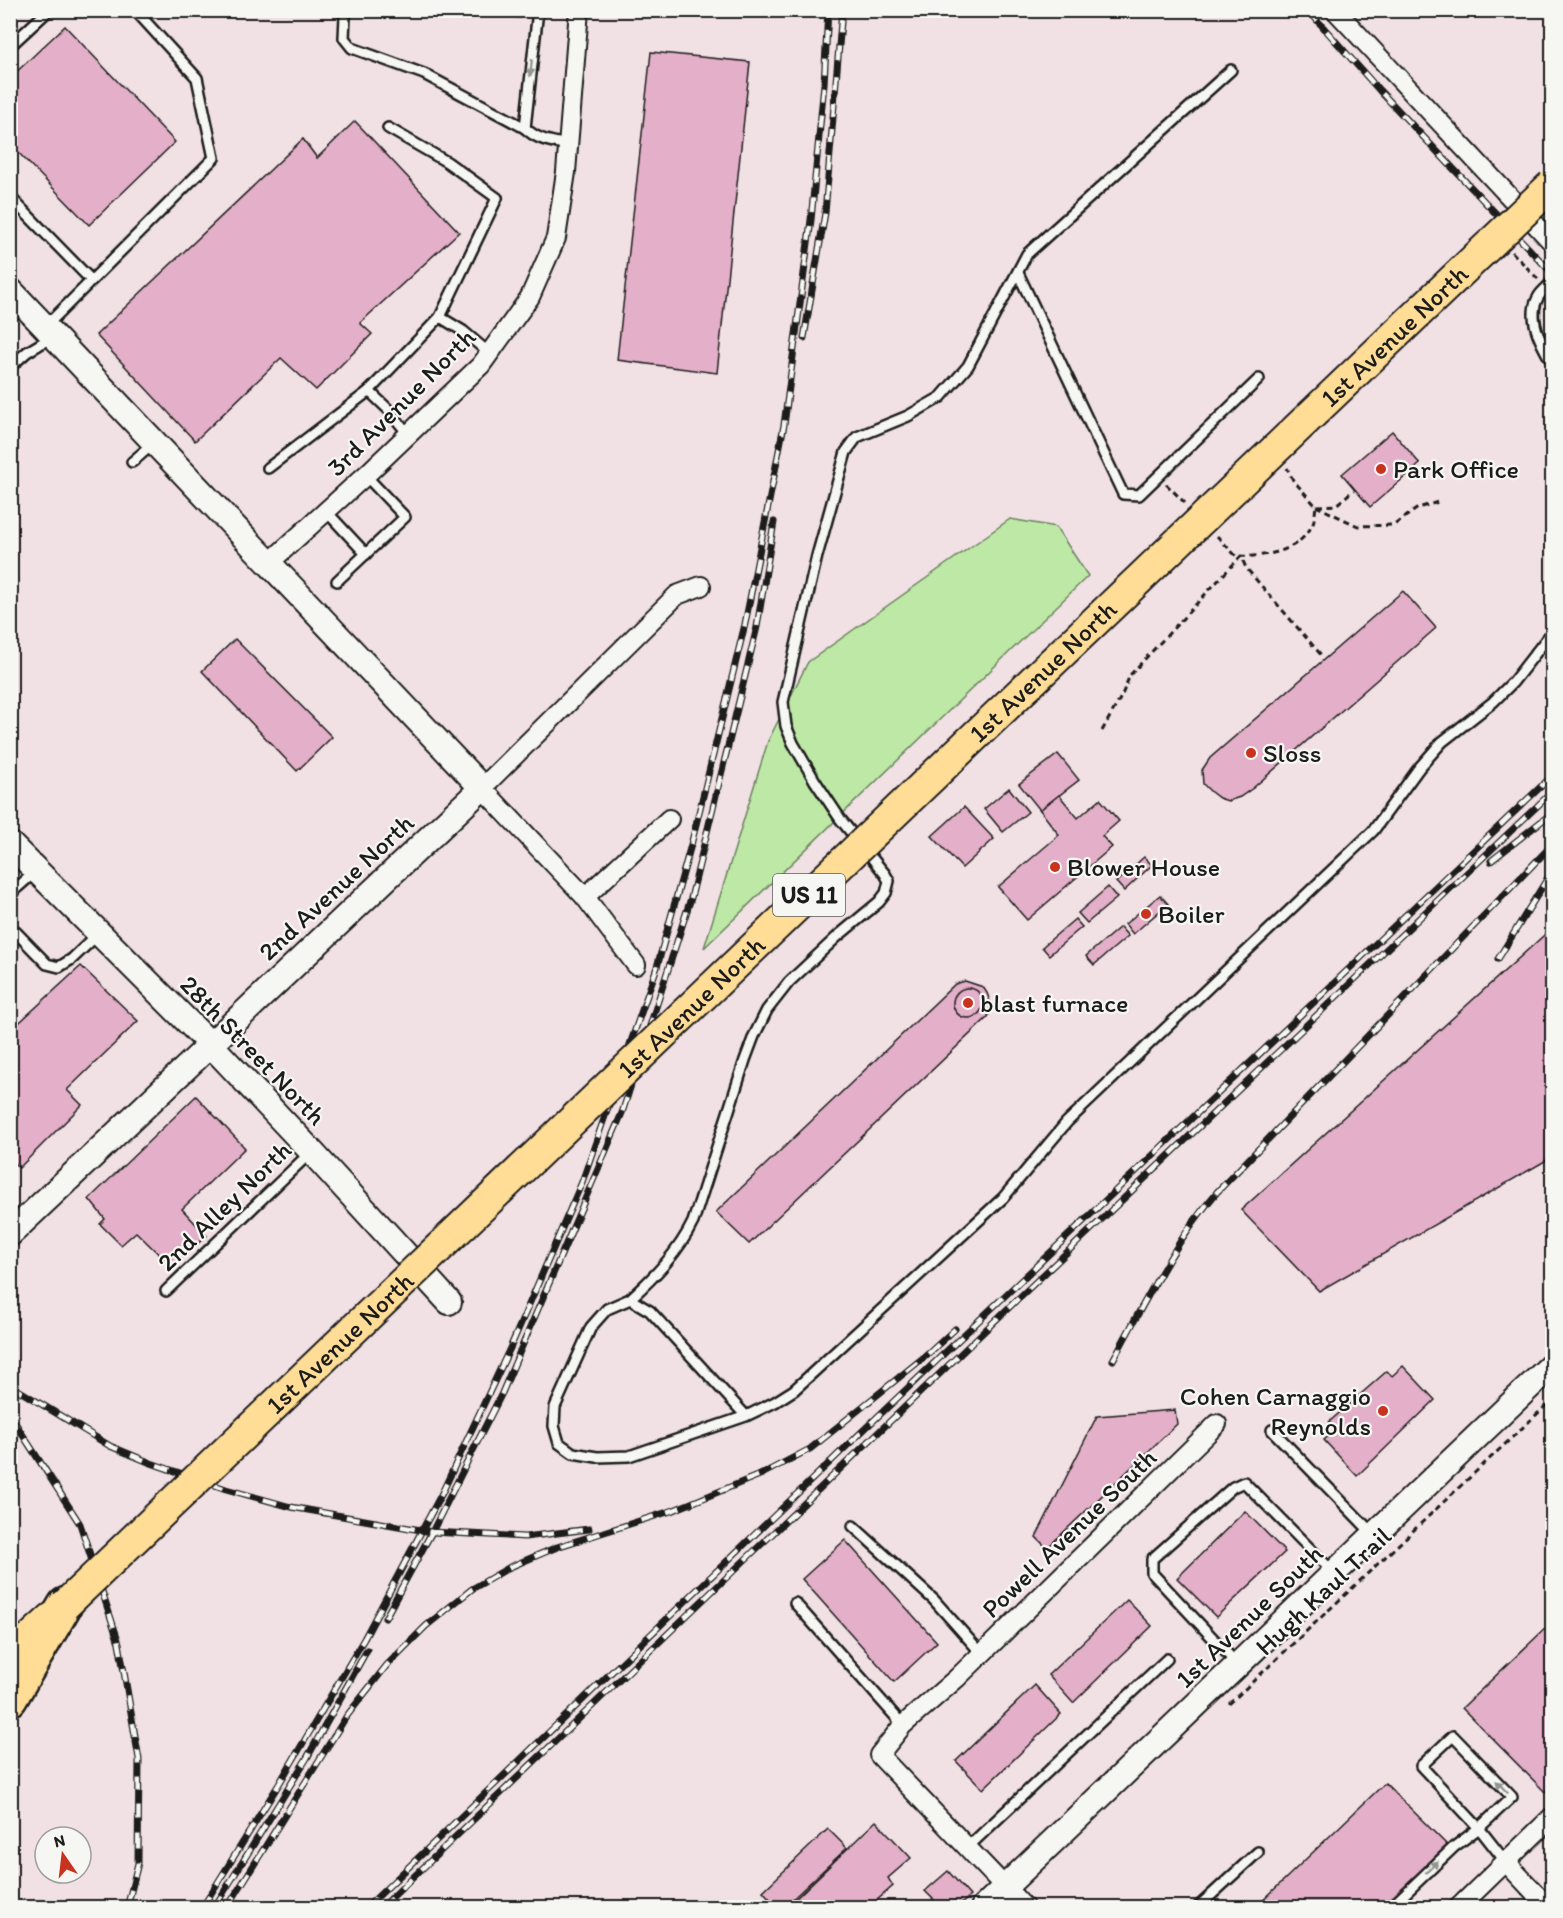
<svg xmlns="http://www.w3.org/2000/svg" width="1563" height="1918" font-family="Itim,sans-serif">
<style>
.green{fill:#bde8a5;stroke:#6c8260;stroke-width:1.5}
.building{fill:#e4afc8;stroke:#1c1c1c;stroke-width:1.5}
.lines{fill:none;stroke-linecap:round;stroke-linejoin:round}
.service-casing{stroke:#1c1c1c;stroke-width:14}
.minor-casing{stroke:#1c1c1c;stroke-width:22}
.tertiary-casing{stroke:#1c1c1c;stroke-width:28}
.primary-casing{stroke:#1c1c1c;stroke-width:34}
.motorway-casing{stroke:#1c1c1c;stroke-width:38}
.path{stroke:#1c1c1c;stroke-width:3;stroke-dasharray:6 4.5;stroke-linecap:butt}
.service{stroke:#f6f6f2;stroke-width:9}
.minor{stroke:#f6f6f2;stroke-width:18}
.tertiary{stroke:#f6f6f2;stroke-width:24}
.primary{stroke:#ffdd96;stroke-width:30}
.motorway{stroke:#ffdd96;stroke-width:33}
.rail-casing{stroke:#1c1c1c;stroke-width:7}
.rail{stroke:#f6f6f2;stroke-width:4.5;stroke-dasharray:14;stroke-linecap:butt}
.primary-bridge-casing{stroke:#1c1c1c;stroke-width:34;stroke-linecap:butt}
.primary-bridge{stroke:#ffdd96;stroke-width:30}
.oneway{fill:#949492}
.poi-dot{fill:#c8321e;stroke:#f6f6f2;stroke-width:2}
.labels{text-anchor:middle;stroke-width:4.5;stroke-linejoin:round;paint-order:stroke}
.shield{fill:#f6f6f2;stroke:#5d5d5c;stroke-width:1.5}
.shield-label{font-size:24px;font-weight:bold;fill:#1c1c1c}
.street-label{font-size:26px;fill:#1c1c1c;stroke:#f6f6f2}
.poi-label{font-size:26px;fill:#1c1c1c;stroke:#f6f6f2;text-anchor:start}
</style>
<rect width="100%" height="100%" fill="#f1e1e5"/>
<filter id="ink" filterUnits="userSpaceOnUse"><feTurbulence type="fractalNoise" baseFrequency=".0167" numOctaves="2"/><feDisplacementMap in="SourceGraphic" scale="12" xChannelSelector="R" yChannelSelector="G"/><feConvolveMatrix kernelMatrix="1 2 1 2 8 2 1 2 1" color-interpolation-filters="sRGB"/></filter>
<g filter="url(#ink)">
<!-- green -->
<polygon class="green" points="1010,519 1056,527 1088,576 704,948 768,741 808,662"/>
<!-- building -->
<g class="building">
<polygon points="441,10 521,10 520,18"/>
<polygon points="65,26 175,142 89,225 10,144 10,78"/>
<polygon points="651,52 750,62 717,373 617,360"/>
<polygon points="355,121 459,232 360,323 372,334 316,390 281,358 195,441 96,335 303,139 317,158"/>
<polygon points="1392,431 1420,464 1370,507 1342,474"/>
<polygon points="1403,591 1436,628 1253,788 1240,797 1228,801 1219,798 1211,792 1203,784 1202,770 1210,758"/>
<polygon points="235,639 332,737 297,771 202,671"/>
<polygon points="1058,754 1079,780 1040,810 1019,784"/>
<polygon points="1009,788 1028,812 1003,832 984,809"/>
<polygon points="1059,795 1078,818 1100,799 1119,821 1102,836 1112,847 1027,920 998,887 1059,835 1040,810"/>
<polygon points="964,807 994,839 962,868 932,836"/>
<polygon points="1144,857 1152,865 1124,891 1116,882"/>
<polygon points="1108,887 1117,898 1087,923 1078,913"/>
<polygon points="1160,895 1168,904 1133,934 1125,924"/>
<polygon points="1075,919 1082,927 1049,955 1042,947"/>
<polygon points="1120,927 1128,936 1094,965 1086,956"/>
<polygon points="1552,928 1552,1157 1319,1291 1241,1210"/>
<polygon points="81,966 138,1021 67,1090 82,1105 19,1168 10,1159 10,1031"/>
<polygon points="965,981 983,987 987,993 991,1004 988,1017 749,1244 716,1212 955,984"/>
<circle cx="968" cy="1003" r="15"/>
<polygon points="196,1096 245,1148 182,1209 207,1236 171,1266 136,1232 121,1245 100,1224 105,1219 89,1199"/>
<polygon points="1403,1366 1435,1400 1357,1476 1324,1440 1336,1429 1329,1422 1387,1371 1392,1376"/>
<polygon points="1175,1410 1177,1424 1047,1548 1036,1537 1097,1416"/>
<polygon points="1245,1511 1285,1552 1216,1617 1177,1578"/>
<polygon points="845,1540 937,1642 894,1682 802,1579"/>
<polygon points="1127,1600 1152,1626 1073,1703 1048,1675"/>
<polygon points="1552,1622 1552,1784 1545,1792 1462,1708"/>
<polygon points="1035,1685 1061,1714 983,1789 956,1761"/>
<polygon points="1385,1783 1448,1846 1384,1908 1255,1908"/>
<polygon points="876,1821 911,1858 888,1878 893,1886 868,1908 786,1908"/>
<polygon points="828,1829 847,1848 783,1908 778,1908 763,1891"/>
<polygon points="948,1871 970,1896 957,1908 942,1908 925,1891"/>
</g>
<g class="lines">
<!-- service casing -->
<g class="service-casing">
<g id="service">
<path d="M349 10 345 16 344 38 352 48 424 74 525 128C537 140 552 142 568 145"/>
<polyline points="10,46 49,10"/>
<polyline points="525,128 538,10"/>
<polyline points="10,197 91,280"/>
<polyline points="1018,273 1123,494 1139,495 1259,379"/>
<path d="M1552 282C1549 286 1542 291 1539 296 1526 316 1541 344 1552 362"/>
<polyline points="440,317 463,331 489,353"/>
<polyline points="45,327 214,158 197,78 135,10"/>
<polyline points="10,367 27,352 52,337"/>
<polyline points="369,391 389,410 408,434"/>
<polyline points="132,462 153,444"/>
<polyline points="268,468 369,391 440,317 497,198 447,162 388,128"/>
<polyline points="326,511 366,554"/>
<polyline points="337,581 405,517 365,475"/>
<polyline points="10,894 36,871"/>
<polyline points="10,926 47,964 59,967 72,959 97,935"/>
<polyline points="166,1291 311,1152"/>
<path d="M630 1299C655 1276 678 1253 693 1222L745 1060 754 1036 767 1010 789 982 838 936 879 902 886 893 889 881 885 874 841 820 815 781 793 743 786 726 783 702 817 556 846 452 857 437 908 416 941 397 968 366 1027 254 1231 70"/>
<polyline points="746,1416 650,1311 630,1299 607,1309 591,1327 555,1407 554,1426 559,1443 573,1453 597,1457 629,1456 746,1416 775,1402 794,1390 1003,1198 1067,1122 1373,831 1419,768 1442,742 1493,702 1513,682 1552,632"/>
<polyline points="1272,1430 1373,1534"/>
<polyline points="853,1526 934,1600 982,1654"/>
<polyline points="795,1603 903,1725"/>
<polyline points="1237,1664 1152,1573 1152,1559 1233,1487 1244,1482 1333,1572"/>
<polyline points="968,1847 1167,1659"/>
<polyline points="1197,1908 1258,1852"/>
<polyline points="1390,1908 1454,1847 1479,1828 1512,1797 1453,1736 1421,1766 1479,1828 1505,1861"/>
</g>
</g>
<!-- minor casing -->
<g class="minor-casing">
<g id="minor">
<polyline points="1335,10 1552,242"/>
<polyline points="269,563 367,474 481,365 530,297 556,238 566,172 579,10"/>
<polyline points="585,897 669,819"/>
<polyline points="636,965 585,897 482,788 677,595 701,586"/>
<polyline points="1505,1861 1549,1908"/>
<polyline points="1025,1908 879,1755 903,1725 957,1678 1217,1424"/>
<polyline points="1458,1908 1552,1817"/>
</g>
</g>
<!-- tertiary casing -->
<g class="tertiary-casing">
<g id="tertiary">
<polyline points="10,290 482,788 10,1234"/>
<polyline points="10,844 211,1045 311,1151 449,1302"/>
<polyline points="983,1908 1552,1365"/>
</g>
</g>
<!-- primary casing -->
<g class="primary-casing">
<polyline id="primary" points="10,1656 52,1618"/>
</g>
<!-- motorway casing -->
<g class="motorway-casing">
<polyline id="motorway" points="10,1699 65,1605"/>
</g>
<!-- path -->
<g class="path">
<polyline points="1512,252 1539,280"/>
<polyline points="1166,484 1185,503"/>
<polyline points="1316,506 1358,526 1394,525 1418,508 1438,502"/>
<polyline points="1317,506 1336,505 1355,489"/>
<path d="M1217 536 1236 556C1261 558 1300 552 1312 525 1315 520 1315 512 1316 506L1293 480 1287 468"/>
<polyline points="1102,731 1122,695 1130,675 1241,556 1246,568 1322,656"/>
<polyline points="1229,1704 1552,1400"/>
</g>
<!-- service -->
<use href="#service" class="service"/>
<!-- minor -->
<use href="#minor" class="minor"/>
<!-- tertiary -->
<use href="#tertiary" class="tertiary"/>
<!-- primary -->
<use href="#primary" class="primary"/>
<!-- motorway -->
<use href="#motorway" class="motorway"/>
<!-- rail casing -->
<g class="rail-casing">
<g id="rail">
<polyline points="1308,10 1379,90 1552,273"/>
<polyline points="804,338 825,213 842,10"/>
<polyline points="1491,861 1552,813"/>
<polyline points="1498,959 1552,871"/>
<path d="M1113 1360C1145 1302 1174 1242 1217 1192L1552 845"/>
<polyline points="10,1385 110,1446 151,1463 226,1489 291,1507 432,1532 525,1537 589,1529"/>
<polyline points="10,1415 80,1524 119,1643 139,1759 138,1863 127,1908"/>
<polyline points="385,1618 432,1532 502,1393 622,1113 691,898 757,627 774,522"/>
<polyline points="202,1908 279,1784 364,1639 442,1493 511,1346 582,1182 657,967 692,841 745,624 784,425 811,220 824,84 828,10"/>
<polyline points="214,1908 307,1758 367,1650"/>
<polyline points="227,1908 346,1717 387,1665 426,1626 472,1589 510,1567 557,1547 674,1510 762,1474 810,1449 928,1354 955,1329"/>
<polyline points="366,1908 851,1442 1552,776"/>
<polyline points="381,1908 1023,1294 1552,792"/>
</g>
</g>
<!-- rail -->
<use href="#rail" class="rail"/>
<!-- primary-bridge casing -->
<g class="primary-bridge-casing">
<g id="primary-bridge">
<path id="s1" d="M65 1605 1552 185"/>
</g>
</g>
<!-- primary-bridge -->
<use href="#primary-bridge" class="primary-bridge"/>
</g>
<!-- one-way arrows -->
<defs><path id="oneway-solid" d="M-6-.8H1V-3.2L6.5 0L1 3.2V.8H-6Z" transform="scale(1.5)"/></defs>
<g class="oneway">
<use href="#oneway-solid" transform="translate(531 68) rotate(96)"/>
<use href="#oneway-solid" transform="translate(1502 1787) rotate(-134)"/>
<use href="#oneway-solid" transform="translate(1432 1867) rotate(-43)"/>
</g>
</g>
<!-- markers -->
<g class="poi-dot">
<circle cx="1381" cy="469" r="6"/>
<circle cx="1251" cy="753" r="6"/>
<circle cx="1055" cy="867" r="6"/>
<circle cx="1146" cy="914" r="6"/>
<circle cx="968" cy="1003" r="6"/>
<circle cx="1383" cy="1411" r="6"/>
</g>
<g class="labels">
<!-- shield labels -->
<rect class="shield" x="773" y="874" width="72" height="42" rx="4.5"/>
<g class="shield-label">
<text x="809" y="903">US 11</text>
</g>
<!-- street labels -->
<g class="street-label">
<text dy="9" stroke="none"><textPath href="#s1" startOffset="1838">1st Avenue North</textPath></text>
<text transform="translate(401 402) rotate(-45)" y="9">3rd Avenue North</text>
<text dy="9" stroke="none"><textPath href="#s1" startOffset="1352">1st Avenue North</textPath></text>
<text transform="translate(336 887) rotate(-43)" y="9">2nd Avenue North</text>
<text dy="9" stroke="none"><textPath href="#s1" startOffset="866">1st Avenue North</textPath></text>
<text transform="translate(253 1050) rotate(46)" y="9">28th Street North</text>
<text transform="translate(224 1206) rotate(-44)" y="9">2nd Alley North</text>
<text dy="9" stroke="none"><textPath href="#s1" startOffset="380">1st Avenue North</textPath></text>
<text transform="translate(1069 1533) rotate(-44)" y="9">Powell Avenue South</text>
<text transform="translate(1323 1591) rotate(-43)" y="9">Hugh Kaul Trail</text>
<text transform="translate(1249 1616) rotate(-44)" y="9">1st Avenue South</text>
</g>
<!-- poi labels -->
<g class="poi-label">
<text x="1393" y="478">Park Office</text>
<text x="1263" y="762">Sloss</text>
<text x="1067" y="876">Blower House</text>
<text x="1158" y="923">Boiler</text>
<text x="980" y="1012">blast furnace</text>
<text x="1371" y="1405" text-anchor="end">Cohen Carnaggio<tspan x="1371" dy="30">Reynolds</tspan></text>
</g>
</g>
<!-- margin -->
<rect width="1563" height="1918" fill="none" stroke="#f6f6f2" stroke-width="36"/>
<rect x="18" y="18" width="1527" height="1882" fill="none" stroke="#1c1c1c" stroke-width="2" filter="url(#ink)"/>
<!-- north arrow -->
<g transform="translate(63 1855) rotate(346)"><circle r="28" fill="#f6f6f2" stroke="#9f9f9c" stroke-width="1.5"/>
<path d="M0-4.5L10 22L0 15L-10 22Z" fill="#c8321e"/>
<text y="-9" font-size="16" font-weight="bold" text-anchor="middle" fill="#1c1c1c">N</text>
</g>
</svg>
